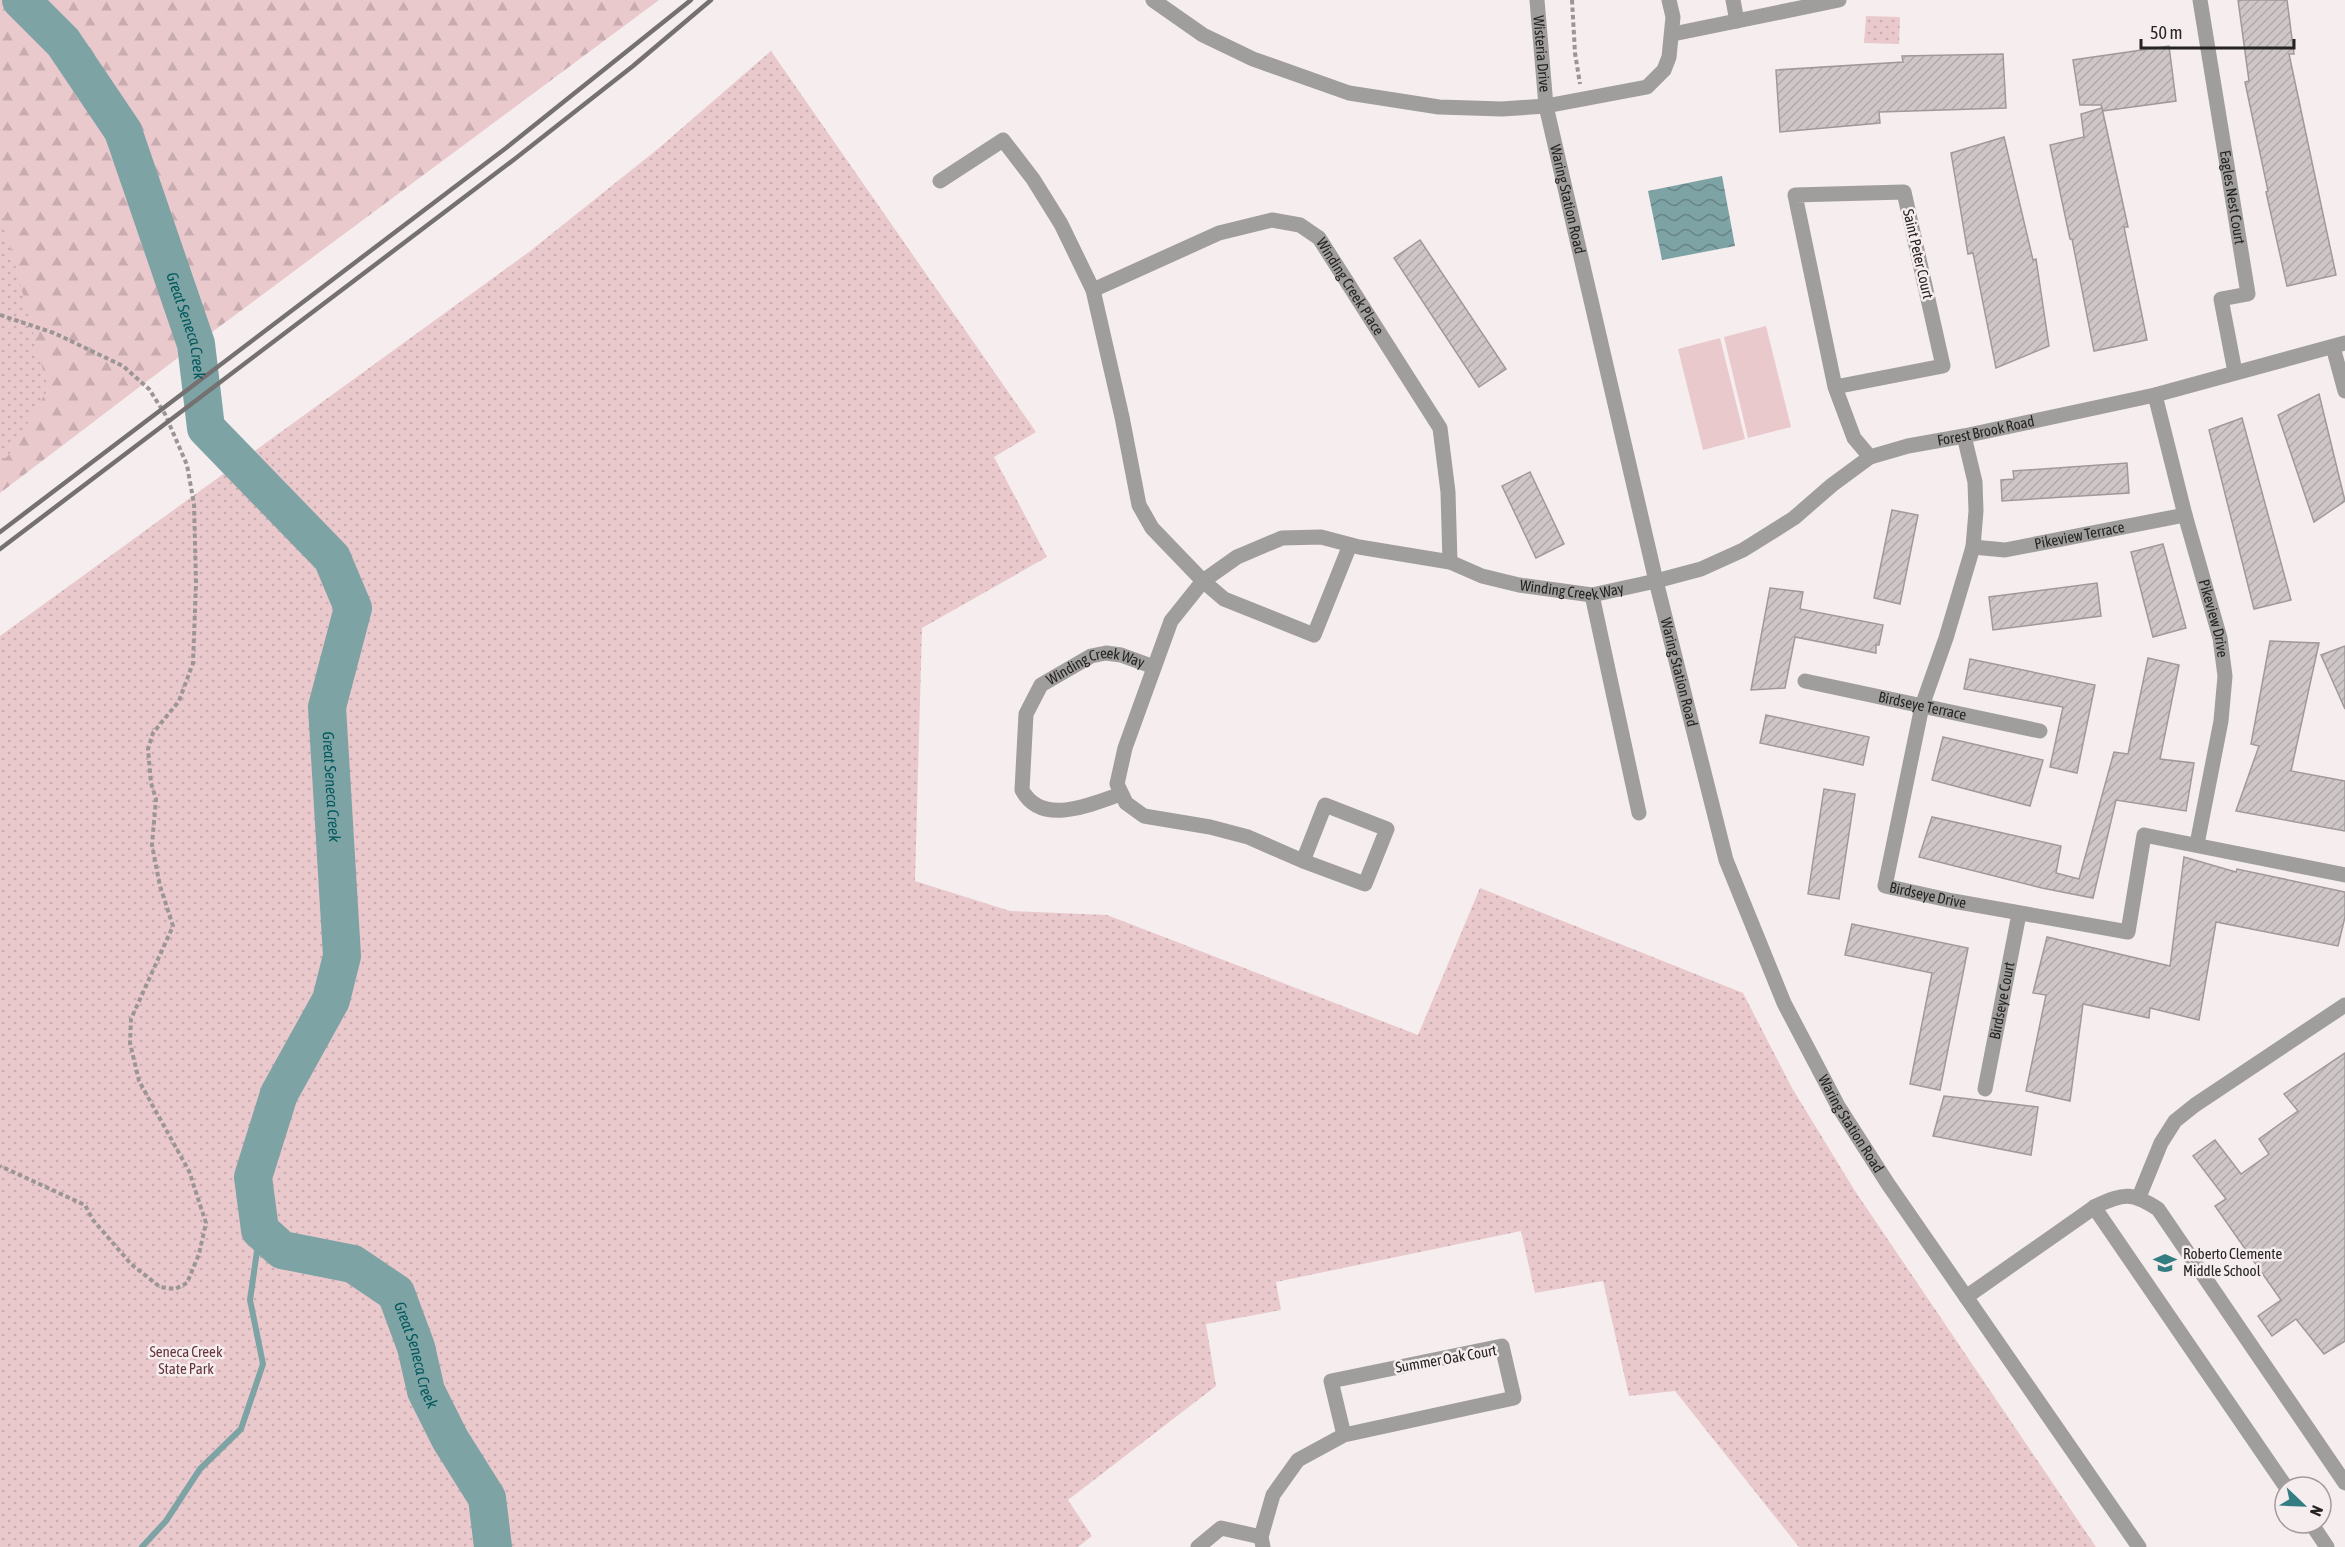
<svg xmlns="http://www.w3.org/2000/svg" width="2345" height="1547" font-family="'Asap Condensed',sans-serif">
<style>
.green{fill:#eac9cd}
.forest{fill:url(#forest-firs)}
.park{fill:url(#park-dots)}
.water{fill:url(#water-waves)}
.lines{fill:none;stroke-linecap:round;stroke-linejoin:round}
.stream{stroke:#7ea3a5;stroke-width:6}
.river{stroke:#7ea3a5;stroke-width:38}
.building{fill:url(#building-hatch);stroke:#a0999a;stroke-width:1.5}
.path{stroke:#9b9596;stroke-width:4;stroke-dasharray:4.5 3;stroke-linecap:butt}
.minor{stroke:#a09d9d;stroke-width:15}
.rail{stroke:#757171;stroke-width:4.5}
.labels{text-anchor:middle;stroke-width:5;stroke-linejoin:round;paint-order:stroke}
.street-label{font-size:15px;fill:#262323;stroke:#f5edee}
.poi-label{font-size:15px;fill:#262323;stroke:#f5edee;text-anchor:start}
.park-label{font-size:15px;fill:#66353d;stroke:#f5edee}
.water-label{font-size:16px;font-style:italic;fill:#02585c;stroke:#f5edee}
</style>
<defs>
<pattern id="forest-firs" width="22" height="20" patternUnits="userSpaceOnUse" patternTransform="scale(1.5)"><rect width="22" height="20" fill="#eac9cd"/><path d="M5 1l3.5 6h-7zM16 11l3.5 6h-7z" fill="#c9acb0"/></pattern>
<pattern id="park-dots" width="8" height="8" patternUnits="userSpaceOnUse" patternTransform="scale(1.5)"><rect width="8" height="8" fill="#eac9cd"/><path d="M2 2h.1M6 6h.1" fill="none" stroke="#c9acb0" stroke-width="1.8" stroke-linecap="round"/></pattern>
<pattern id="water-waves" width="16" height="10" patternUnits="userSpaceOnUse" patternTransform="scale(1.5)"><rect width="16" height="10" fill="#7ea3a5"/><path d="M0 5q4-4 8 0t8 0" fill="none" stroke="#678486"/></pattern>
<pattern id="building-hatch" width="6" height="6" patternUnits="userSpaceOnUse" patternTransform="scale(1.5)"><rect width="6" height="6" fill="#cec6c7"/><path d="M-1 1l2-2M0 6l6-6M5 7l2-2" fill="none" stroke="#b1aaab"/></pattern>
</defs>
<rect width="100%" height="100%" fill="#f5edee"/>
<!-- green -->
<g class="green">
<polygon points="1766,326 1791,427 1748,438 1724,337"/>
<polygon points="1720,338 1745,439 1703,450 1678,349"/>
</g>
<!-- forest -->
<polygon class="forest" points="0,0 659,0 196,344 0,493"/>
<!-- park -->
<g class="park">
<polygon points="1866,16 1900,17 1899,44 1864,43"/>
<polygon points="771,51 1036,432 994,457 1047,557 922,628 915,881 1010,911 1107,915 1418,1035 1480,888 1743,993 1792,1088 1855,1191 2096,1547 1799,1547 1675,1391 1629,1396 1603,1281 1535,1293 1521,1231 1276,1282 1281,1310 1206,1324 1216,1386 1068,1500 1092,1536 1078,1547 0,1547 0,636 529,252 659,148"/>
<polygon points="0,208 48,389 8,456 0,462"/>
</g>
<!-- water -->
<polygon class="water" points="1722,176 1735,246 1662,260 1648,191"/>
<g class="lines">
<!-- stream -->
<polyline class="stream" points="142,1547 166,1521 200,1469 241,1429 263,1364 250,1300 260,1230"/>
<!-- river -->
<path class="river" id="s1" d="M21 0 63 42 123 131 196 344 206 428 332 558 353 608 327 707 342 956 331 1000 279 1094 253 1177 260 1230 282 1250 353 1264 396 1293 416 1347 426 1391 450 1439 487 1498 493 1547"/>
</g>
<!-- building -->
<g class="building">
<polygon points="2238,0 2287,0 2294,54 2289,54 2336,275 2287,286 2266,192 2268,191 2245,82 2249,81"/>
<polygon points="2169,46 2176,101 2103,111 2101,105 2080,105 2073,60"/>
<polygon points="2003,54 2006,108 1879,112 1880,123 1780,132 1776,70 1903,62 1902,56"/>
<polygon points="2102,108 2128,227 2124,227 2147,340 2094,351 2072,239 2070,239 2050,145 2084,137 2081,114"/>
<polygon points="2004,137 2033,260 2036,259 2049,346 1996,368 1973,253 1968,254 1951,153"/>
<polygon points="1420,240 1506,369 1479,387 1394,258"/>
<polygon points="2319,394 2345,501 2314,522 2278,415"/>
<polygon points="2242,418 2291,600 2254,609 2209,430"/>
<polygon points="2127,463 2129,493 2002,501 2001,480 2014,479 2013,471"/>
<polygon points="1530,472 1564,544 1536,558 1502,486"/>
<polygon points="1892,510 1918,515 1900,604 1874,598"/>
<polygon points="2163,544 2186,628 2153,637 2131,552"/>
<polygon points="2097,583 2101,616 1993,630 1989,597"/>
<polygon points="1770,588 1803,592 1800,609 1883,625 1879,645 1876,645 1876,653 1795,637 1785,688 1751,690"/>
<polygon points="2270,641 2319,643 2291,771 2345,781 2345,831 2236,811 2259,746 2251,744"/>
<polygon points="2345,646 2345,709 2321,655"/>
<polygon points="2148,658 2179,665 2160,759 2194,763 2186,811 2116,800 2093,898 2042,888 1919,857 1932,817 2061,846 2056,873 2079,879 2114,752 2128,754"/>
<polygon points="1970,659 2095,685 2077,773 2050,767 2063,707 1964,689"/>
<polygon points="1766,715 1869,737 1863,765 1760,743"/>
<polygon points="1943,737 2043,760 2030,806 1932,780"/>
<polygon points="1824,789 1855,794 1839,899 1808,894"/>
<polygon points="2184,857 2236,872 2237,869 2345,892 2345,917 2338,946 2216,922 2199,1020 2150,1008 2149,1018 2083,1004 2070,1101 2026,1091 2046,995 2033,993 2047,937 2170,966"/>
<polygon points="1852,924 1968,948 1940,1090 1910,1084 1932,973 1845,955"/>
<polygon points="2345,1053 2345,1341 2324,1354 2296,1319 2272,1336 2258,1316 2281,1300 2215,1206 2226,1199 2193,1156 2215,1140 2241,1174 2269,1154 2259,1139 2298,1111 2284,1094"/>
<polygon points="1944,1096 2038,1107 2031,1155 1933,1136"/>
</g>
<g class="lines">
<!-- path -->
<g class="path">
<polyline points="1572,0 1575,53 1580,84"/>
<polyline points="0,315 54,333 123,366 149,389 165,414 187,465 194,504 196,583 193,663 179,701 153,733 148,749 151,783 156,799 152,845 160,886 173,926 131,1019 130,1043 139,1081 189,1171 206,1223 199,1254 187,1283 175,1289 160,1287 131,1264 93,1220 85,1205 0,1166"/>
</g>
<!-- minor -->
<g class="minor">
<polyline points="1153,0 1203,35 1253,59 1349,93 1439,107 1502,109 1546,106 1647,87 1664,70 1669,57 1673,17 1669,0"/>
<path id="s2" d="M1537 0 1546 106 1656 581 1726 860 1784 1003 1838 1106 1888 1184 2139 1547"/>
<polyline points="1733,0 1737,21"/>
<path id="s3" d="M2200 0 2248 294 2221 299 2235 372"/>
<polyline points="1673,34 1839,0"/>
<polyline points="940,181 1003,140 1033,179 1061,224 1093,290 1122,417 1139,505 1152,528 1203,581 1224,599 1314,635 1350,545"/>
<path id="s4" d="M1093 290 1219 233 1272 220 1300 225 1319 238 1440 428 1448 492 1450 562"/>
<polyline points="2333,347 2345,391"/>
<polyline points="1835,387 1943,366 1904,192 1795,195 1835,387 1854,438 1870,457"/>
<path id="s5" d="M2155 395 2185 515 2220 638 2225 676 2221 721 2197 844"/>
<path id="s6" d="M1964 436 1975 482 1976 511 1973 547 1946 638 1922 706 1885 886 1953 901 2128 932 2144 835 2345 875"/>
<path id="s7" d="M1973 547 2005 550 2185 515"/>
<polyline points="1592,595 1639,813"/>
<path id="s8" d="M1805 681 2040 731"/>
<path id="s9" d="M1121 794C1091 804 1042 827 1022 790L1026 714 1041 685 1091 656 1106 653 1121 655 1154 667"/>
<path id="s10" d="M1303 861 1325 805 1387 829 1365 884 1303 861 1248 837 1210 827 1144 816 1126 803 1117 784 1125 748 1171 621 1203 581 1237 557 1282 538 1321 537 1359 547 1450 562 1482 576 1519 585 1592 595 1656 581 1701 569 1743 550 1794 518 1832 485 1870 457 1908 446 1964 436 2155 395 2345 343"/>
<path id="s11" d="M1985 1089 2019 914"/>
<polyline points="2139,1197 2161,1143 2175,1121 2195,1105 2345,1005"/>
<polyline points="2094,1207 2286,1487"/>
<path d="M1966 1297 2096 1206C2124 1193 2132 1192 2158 1209L2345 1483"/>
<polyline points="2311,1523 2327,1547"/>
<polyline points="1198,1547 1221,1528 1261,1537"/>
<polyline points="1263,1547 1261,1537 1273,1495 1298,1460 1344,1435 1514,1398 1502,1346 1331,1381 1344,1435"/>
</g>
<!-- rail -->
<g class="rail">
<polyline points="0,532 506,148 691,0"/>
<polyline points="0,549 516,158 633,66 711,0"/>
</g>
</g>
<!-- icons -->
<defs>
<g id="school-bare" transform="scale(1.8)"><path d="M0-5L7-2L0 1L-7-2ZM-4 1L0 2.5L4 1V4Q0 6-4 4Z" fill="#347d82" stroke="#f5edee" stroke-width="2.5" paint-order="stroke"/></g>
</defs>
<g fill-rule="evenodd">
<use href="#school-bare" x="2165" y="1263"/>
</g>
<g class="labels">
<!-- street labels -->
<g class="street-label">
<text dy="5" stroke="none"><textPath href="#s2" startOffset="54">Wisteria Drive</textPath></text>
<text dy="5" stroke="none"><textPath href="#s3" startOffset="200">Eagles Nest Court</textPath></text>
<text dy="5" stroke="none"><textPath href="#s2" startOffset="202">Waring Station Road</textPath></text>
<text transform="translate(1918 254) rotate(77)" y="5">Saint Peter Court</text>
<text dy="5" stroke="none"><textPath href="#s4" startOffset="302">Winding Creek Place</textPath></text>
<text dy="5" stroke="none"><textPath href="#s10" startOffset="1527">Forest Brook Road</textPath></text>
<text dy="5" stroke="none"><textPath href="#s7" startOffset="108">Pikeview Terrace</textPath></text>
<text dy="5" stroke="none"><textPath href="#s10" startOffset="1072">Winding Creek Way</textPath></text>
<text dy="5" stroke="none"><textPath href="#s5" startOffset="231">Pikeview Drive</textPath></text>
<text dy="5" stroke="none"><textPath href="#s2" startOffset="688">Waring Station Road</textPath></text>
<text dy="5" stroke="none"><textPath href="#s9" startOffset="278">Winding Creek Way</textPath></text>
<text dy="5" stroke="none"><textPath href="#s8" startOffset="120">Birdseye Terrace</textPath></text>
<text dy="5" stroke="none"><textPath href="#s6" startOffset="507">Birdseye Drive</textPath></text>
<text dy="5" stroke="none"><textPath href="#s11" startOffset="90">Birdseye Court</textPath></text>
<text dy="5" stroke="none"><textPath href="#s2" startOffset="1174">Waring Station Road</textPath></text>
<text transform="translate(1446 1359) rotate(-10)" y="5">Summer Oak Court</text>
</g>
<!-- poi labels -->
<g class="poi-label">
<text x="2183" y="1259">Roberto Clemente<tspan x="2183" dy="17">Middle School</tspan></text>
</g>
<!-- park labels -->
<g class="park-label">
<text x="186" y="1357">Seneca Creek<tspan x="186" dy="17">State Park</tspan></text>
</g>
<!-- water labels -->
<g class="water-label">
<text dy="6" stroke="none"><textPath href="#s1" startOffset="372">Great Seneca Creek</textPath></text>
<text dy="6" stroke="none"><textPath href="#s1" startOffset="894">Great Seneca Creek</textPath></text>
<text dy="6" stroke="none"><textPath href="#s1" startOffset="1576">Great Seneca Creek</textPath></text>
</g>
</g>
<!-- north arrow -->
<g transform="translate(2303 1505) rotate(113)"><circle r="28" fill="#f5edee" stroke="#a29c9d" stroke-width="1.5"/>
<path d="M0-4.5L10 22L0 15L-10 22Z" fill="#347d82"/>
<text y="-9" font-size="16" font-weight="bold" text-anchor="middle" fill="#262323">N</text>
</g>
<!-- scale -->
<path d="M2141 39v9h153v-9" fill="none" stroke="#262323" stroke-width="3"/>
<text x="2150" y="39" font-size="18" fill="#262323" stroke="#f5edee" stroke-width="4.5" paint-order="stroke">50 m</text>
</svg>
